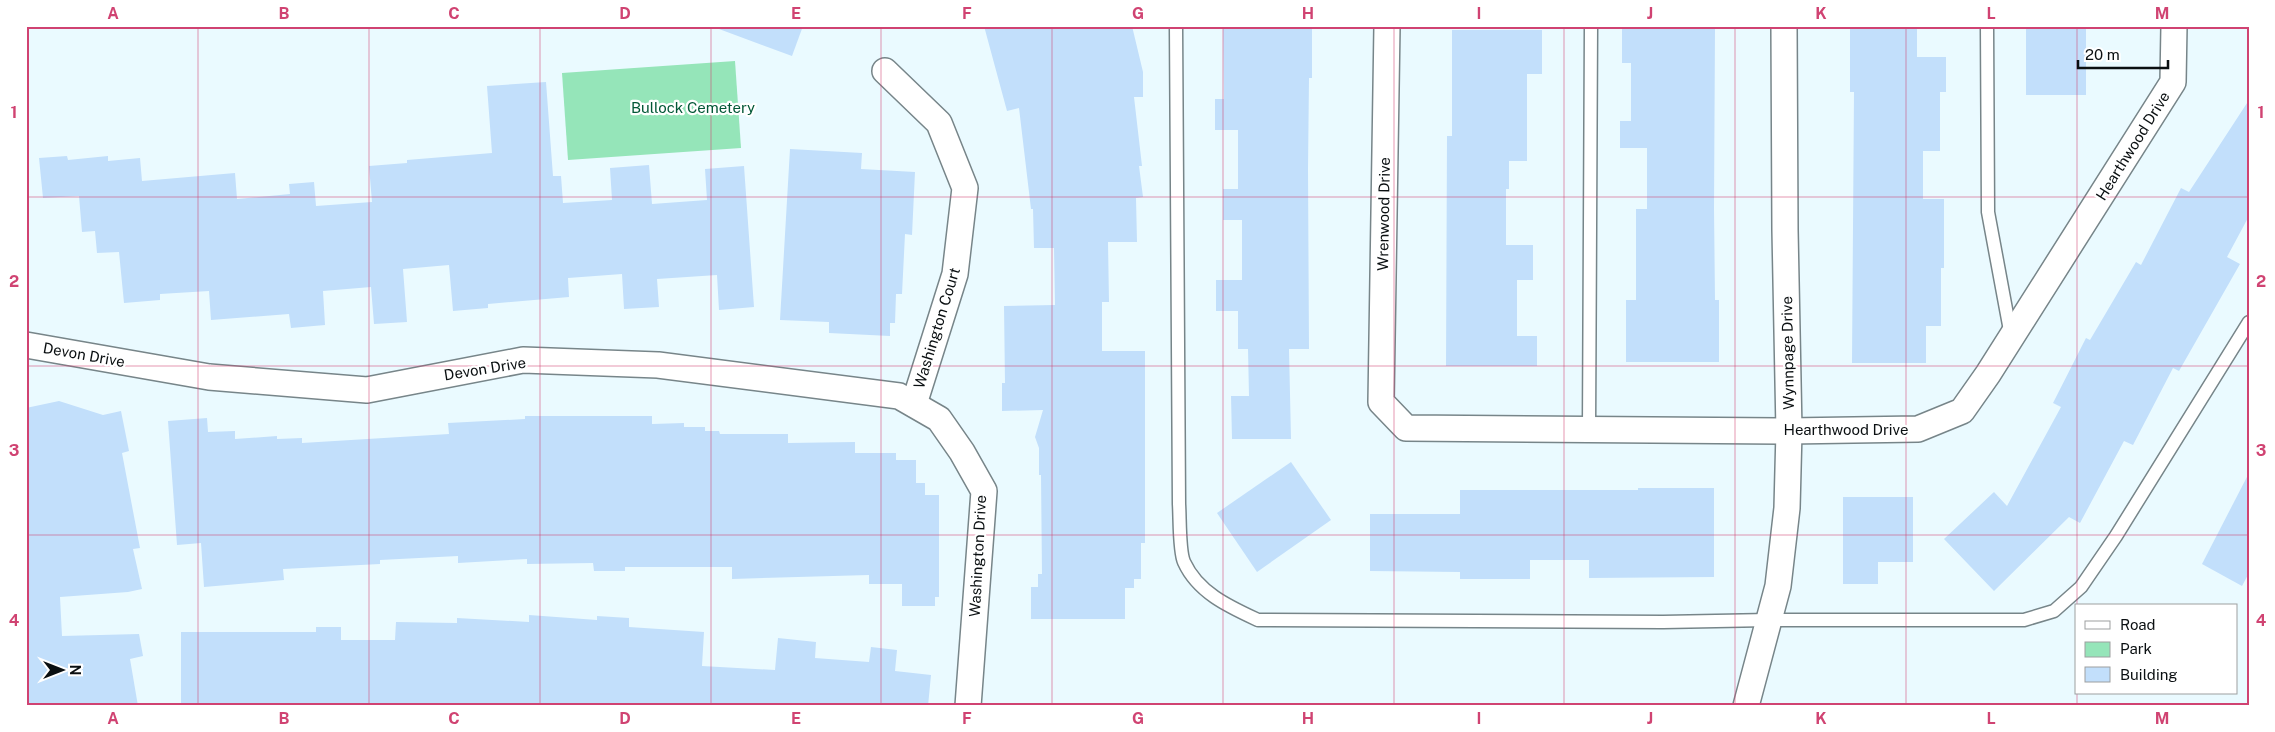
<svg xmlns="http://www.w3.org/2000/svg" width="2275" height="732" font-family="'Public Sans',sans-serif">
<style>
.green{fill:#95e5b9}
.building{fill:#c2dffb}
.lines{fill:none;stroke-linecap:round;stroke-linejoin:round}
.service-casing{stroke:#778589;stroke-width:15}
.minor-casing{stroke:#778589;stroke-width:28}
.service{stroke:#fff;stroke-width:12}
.minor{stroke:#fff;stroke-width:25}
.grid{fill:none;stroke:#d04372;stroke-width:1;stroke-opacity:0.55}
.labels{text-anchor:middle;stroke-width:4.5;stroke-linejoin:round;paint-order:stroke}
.park-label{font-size:15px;fill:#025736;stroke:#fff}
.street-label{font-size:15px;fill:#0a0f11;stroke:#fff}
.neatline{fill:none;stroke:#d04372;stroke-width:2}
.grid-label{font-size:16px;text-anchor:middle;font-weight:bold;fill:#d04372}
</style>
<rect width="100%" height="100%" fill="#eafaff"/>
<!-- green -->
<polygon class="green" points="735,61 741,148 568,160 562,73"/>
<!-- building -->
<g class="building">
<polygon points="719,26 803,26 792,56 719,29"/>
<polygon points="984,26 1132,26 1143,72 1143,97 1134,97 1142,166 1139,166 1143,197 1136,198 1137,242 1108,242 1109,302 1102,302 1102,351 1145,351 1145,543 1141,543 1141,579 1134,579 1134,588 1125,588 1125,619 1031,619 1031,587 1038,587 1038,574 1042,574 1041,475 1039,475 1039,448 1035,437 1043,410 1002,411 1002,383 1005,383 1004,306 1055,305 1054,248 1034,248 1033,209 1031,209 1019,108 1007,111"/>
<polygon points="1223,26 1312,26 1312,78 1309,78 1308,169 1309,349 1289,349 1291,439 1232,439 1231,396 1249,396 1248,349 1238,349 1238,311 1216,311 1216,280 1242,280 1242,220 1223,220 1223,189 1238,189 1238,130 1215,130 1215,99 1224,99"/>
<polygon points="1850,26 1917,26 1917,57 1946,57 1946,92 1940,92 1940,151 1923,151 1923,199 1944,199 1944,268 1941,268 1941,326 1926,326 1926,363 1852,363 1854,92 1850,92"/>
<rect x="2026" y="26" width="60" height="69"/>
<polygon points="1622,28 1715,28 1714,209 1715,300 1719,300 1719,362 1626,362 1626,300 1636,300 1636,209 1647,209 1647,148 1620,148 1620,121 1631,121 1631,63 1622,63"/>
<polygon points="1452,30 1542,30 1542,74 1527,74 1527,161 1509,161 1509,189 1506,189 1506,245 1533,245 1533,280 1517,280 1517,336 1537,336 1537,366 1446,366 1447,136 1452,136"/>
<polygon points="546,82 553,176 561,176 563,203 612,200 610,168 649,165 652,204 707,200 705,169 744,166 754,307 719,310 717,275 657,279 659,307 624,309 622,274 568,278 569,297 488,304 488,308 453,311 449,265 403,269 407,322 374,324 371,287 323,291 325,325 291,328 289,314 211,320 209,291 160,294 160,300 124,303 119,252 97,253 95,231 82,232 79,196 43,198 39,158 67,156 68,160 108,156 108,161 140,158 142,181 235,173 237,199 290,194 289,184 314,182 316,206 372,202 369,166 407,163 407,160 492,153 487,86"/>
<polygon points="2249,100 2249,216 2227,257 2240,264 2179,371 2173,368 2133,445 2124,441 2080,523 2069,517 1994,591 1944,539 1994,492 2007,506 2061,407 2053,403 2086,338 2090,340 2136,262 2141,265 2181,188 2189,192"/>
<polygon points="790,149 862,153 861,169 915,172 912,235 905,234 902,294 896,294 895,323 890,323 890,336 829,333 829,322 780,320"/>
<polygon points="59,401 103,415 121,411 129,451 122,453 140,548 133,549 142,589 128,592 60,597 62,636 139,634 143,656 130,659 138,706 26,706 26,408"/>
<polygon points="525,416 652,416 652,424 684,423 684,427 705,427 705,431 719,431 720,434 788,434 788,443 855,442 855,453 896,453 896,460 916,460 916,483 925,483 925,495 939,495 939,597 935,597 935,606 902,606 902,584 869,584 869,575 732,579 732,567 625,567 625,571 594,571 593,563 527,564 527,559 458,563 458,556 380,560 380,564 283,569 284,580 204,587 201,543 177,545 168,421 207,418 208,432 235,431 235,439 277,436 277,439 302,438 302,443 449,434 448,423 525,419"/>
<polygon points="1291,462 1331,520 1257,572 1217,513"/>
<polygon points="2249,473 2249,573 2242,586 2202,564"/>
<polygon points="1638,488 1714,488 1714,577 1589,578 1589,560 1530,560 1530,579 1460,579 1460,572 1370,571 1370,514 1460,514 1460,490 1638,490"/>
<polygon points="1843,497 1913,497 1913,562 1878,562 1878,584 1843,584"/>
<polygon points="529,615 597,620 597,616 629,618 629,627 704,632 702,666 775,670 778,638 816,642 815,658 869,662 871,647 897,650 895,671 931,675 928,706 181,706 181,632 316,632 316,627 341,627 341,640 395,640 396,622 457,623 457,618 529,622"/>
</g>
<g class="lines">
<!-- service casing -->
<g class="service-casing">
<g id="service">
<path d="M1176 26 1179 504C1180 518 1179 551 1184 562 1198 593 1230 607 1258 620L1663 622 1769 620H2024L2054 611 2081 587 2116 536 2249 322"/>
<polyline points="1987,26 1988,212 2011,336"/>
<polyline points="1589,429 1591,26"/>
</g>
</g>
<!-- minor casing -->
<g class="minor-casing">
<g id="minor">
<polyline points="1387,26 1381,402 1406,428 1789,431 1918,429 1962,411 1988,374 2173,82 2174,26"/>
<polyline points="885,71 939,123 965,188 955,274 914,404"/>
<polyline points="26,345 209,377 367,390 523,360 658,365 899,396 939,419 962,452 984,491 968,706"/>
<polyline points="1746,706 1778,586 1787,508 1789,431 1785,230 1784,26"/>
</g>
</g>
<!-- service -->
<use href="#service" class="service"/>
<!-- minor -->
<use href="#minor" class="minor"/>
</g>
<!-- grid -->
<path class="grid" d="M198 26V706M369 26V706M540 26V706M711 26V706M881 26V706M1052 26V706M1223 26V706M1394 26V706M1564 26V706M1735 26V706M1906 26V706M2077 26V606M26 197H2249M26 366H2249M26 535H2249M2077 693V706"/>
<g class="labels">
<!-- park labels -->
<g class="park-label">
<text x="693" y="113">Bullock Cemetery</text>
</g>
<!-- street labels -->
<g class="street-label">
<text transform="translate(2133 146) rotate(-58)" y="5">Hearthwood Drive</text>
<text transform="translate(1384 214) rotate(-89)" y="5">Wrenwood Drive</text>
<text transform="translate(937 328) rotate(-73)" y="5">Washington Court</text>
<text transform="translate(1788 353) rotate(-91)" y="5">Wynnpage Drive</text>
<text transform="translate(84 355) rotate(10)" y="5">Devon Drive</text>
<text transform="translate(485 369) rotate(-9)" y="5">Devon Drive</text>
<text x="1846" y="435">Hearthwood Drive</text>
<text transform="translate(978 556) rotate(-87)" y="5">Washington Drive</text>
</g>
</g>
<!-- border -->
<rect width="2275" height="732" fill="none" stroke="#ffffff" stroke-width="55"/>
<!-- legend -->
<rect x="2075" y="604" width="162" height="90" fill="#ffffff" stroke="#9d9fa0"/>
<rect x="2085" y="621" width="25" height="8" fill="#ffffff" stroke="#9d9fa0"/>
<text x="2120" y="630" font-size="15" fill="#0a0f11">Road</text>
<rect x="2085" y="642" width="25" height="15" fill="#95e5b9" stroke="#9d9fa0"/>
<text x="2120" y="654" font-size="15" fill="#0a0f11">Park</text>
<rect x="2085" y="667" width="25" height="15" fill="#c2dffb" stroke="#9d9fa0"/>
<text x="2120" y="680" font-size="15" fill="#0a0f11">Building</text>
<!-- north arrow -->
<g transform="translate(62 670) rotate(90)" stroke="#ffffff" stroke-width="4" paint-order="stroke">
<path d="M0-4L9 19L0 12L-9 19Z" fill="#0a0f11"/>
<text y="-8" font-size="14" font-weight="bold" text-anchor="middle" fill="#0a0f11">N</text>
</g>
<!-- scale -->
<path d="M2078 60v8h90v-8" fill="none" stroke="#0a0f11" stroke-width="2.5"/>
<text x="2085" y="60" font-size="15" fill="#0a0f11" stroke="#ffffff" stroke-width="4" paint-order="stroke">20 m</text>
<rect x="28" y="28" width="2220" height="676" class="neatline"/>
<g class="grid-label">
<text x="113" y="19">A</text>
<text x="284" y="19">B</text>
<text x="454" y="19">C</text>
<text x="625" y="19">D</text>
<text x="796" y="19">E</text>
<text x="967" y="19">F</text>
<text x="1138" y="19">G</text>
<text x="1308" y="19">H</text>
<text x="1479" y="19">I</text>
<text x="1650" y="19">J</text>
<text x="1821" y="19">K</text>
<text x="1991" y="19">L</text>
<text x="2162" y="19">M</text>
<text x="14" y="118">1</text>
<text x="2261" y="118">1</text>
<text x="14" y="287">2</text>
<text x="2261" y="287">2</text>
<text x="14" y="456">3</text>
<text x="2261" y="456">3</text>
<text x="14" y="626">4</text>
<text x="2261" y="626">4</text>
<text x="113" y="724">A</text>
<text x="284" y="724">B</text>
<text x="454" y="724">C</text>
<text x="625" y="724">D</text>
<text x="796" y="724">E</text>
<text x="967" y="724">F</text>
<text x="1138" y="724">G</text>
<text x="1308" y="724">H</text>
<text x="1479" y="724">I</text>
<text x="1650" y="724">J</text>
<text x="1821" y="724">K</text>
<text x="1991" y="724">L</text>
<text x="2162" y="724">M</text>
</g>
</svg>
